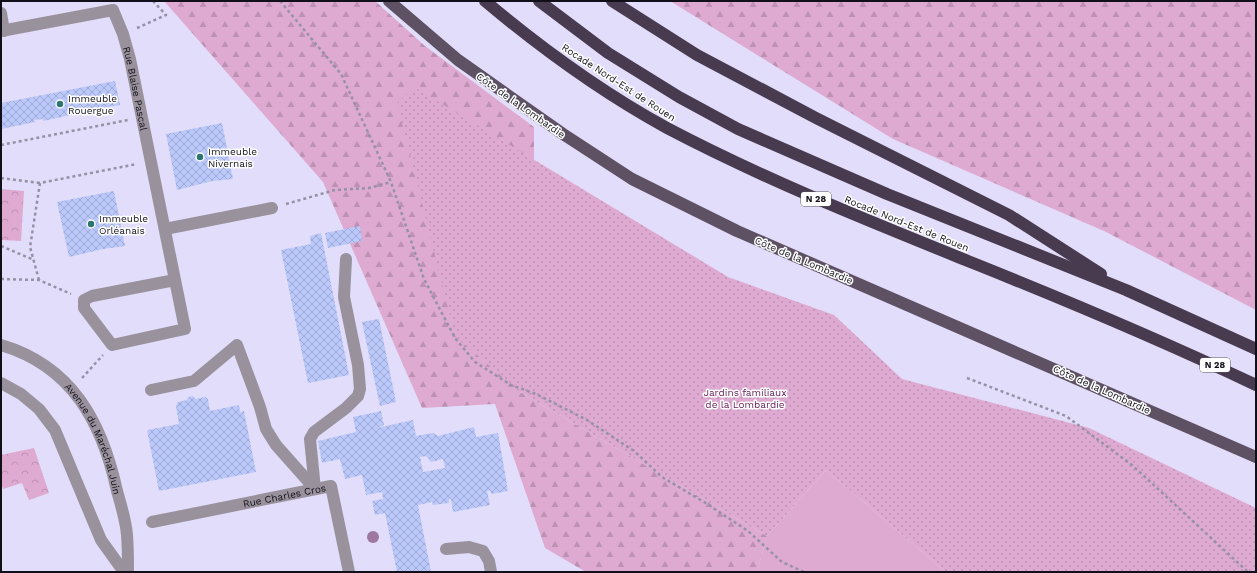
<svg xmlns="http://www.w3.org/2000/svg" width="1257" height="573" font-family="'Work Sans',sans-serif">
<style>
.grass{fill:#deaad1}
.forest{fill:url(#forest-firs)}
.park{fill:url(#park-crowns)}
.garden{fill:url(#garden-dots)}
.building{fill:url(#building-cross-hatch);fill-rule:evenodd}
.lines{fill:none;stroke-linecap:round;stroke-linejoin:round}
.path{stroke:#9591a7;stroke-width:2.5;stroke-dasharray:3 3;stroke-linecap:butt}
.minor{stroke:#99929d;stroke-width:12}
.major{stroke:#5d5163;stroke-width:12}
.highway{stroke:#483a4f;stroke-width:12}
.tree{fill:#9e77a3}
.poi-dot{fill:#2d7570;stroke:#fff;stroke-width:1.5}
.labels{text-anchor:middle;stroke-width:3;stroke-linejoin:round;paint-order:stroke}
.shield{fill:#fff;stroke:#58575e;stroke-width:1}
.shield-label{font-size:9px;font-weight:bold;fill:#110f19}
.street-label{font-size:10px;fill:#110f19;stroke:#fff}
.poi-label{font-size:10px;fill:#110f19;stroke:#fff;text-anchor:start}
.park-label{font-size:10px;fill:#67235b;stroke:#fff}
</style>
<defs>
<pattern id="forest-firs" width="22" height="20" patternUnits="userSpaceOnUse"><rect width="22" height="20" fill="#deaad1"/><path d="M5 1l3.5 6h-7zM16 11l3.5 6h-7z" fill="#bd91b3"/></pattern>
<pattern id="park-crowns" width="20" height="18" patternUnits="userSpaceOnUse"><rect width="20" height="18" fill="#deaad1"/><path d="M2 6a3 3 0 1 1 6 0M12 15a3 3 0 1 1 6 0" fill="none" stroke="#bd91b3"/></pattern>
<pattern id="garden-dots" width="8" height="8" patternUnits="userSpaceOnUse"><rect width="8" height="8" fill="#deaad1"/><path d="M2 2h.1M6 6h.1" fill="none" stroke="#bd91b3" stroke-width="1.8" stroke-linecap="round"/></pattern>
<pattern id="building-cross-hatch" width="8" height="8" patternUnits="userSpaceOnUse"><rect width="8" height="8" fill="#bac8fa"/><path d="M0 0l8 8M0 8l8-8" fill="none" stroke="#9fabd6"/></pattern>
</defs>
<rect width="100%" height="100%" fill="#e2ddfa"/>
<!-- grass -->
<polygon class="grass" points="826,470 946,572 757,572 767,536"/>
<!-- forest -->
<g class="forest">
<polygon points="164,1 375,1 425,46 534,127 534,160 414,88 520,392 767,536 757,572 586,572 545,548 495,404 422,408 323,182"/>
<polygon points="670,1 1256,1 1256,310 1104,231 893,139"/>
</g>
<!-- park -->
<g class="park">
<polygon points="1,189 24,191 21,241 1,240"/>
<polygon points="34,448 49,493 29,500 22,483 3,489 1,483 1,455"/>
</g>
<!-- garden -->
<polygon class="garden" points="414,87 728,277 834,315 902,379 1089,428 1256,508 1256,572 946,572 826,470 767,536 520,392 455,336 397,103"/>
<!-- building -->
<g class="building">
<polygon points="115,81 120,105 88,110 89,111 43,121 43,119 34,120 35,122 1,129 1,103"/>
<polygon points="222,123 233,179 212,181 177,190 166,134"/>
<polygon points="114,191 125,246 103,249 69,257 57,202"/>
<polygon points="360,226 362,241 328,248 325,233"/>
<polygon points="321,233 349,375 308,383 281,250 311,244 310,236"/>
<polygon points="379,319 396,402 380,406 362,322"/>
<polygon points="193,396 196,399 205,397 208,399 210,411 239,405 240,412 244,411 256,472 159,491 147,430 179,424 176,406 178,402 187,400 188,397"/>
<path d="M381 411 384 425 377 428 413 420 416 436 433 433 438 436 474 427 476 437 498 433 508 491 491 494V491H487L490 505 453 512 451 499H449V503L433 505 432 502 418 505 431 572H397L385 513 375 515 372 501 383 499 382 492 366 495 362 475 345 479 340 459 322 463 318 441 356 432 353 417ZM426 456 431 462 443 459 445 468 423 472 420 457Z"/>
</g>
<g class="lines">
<!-- path -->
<g class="path">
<polyline points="280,1 341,74 391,182 424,279 455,338 475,362 511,385 536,394 587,420 634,451 662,477 704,502 748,531 782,562 804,572"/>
<polyline points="137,28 166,15 153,1"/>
<polyline points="1,145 128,120"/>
<polyline points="1,178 40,183"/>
<polyline points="286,204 335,190 369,188 391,182"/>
<polyline points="1,246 34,260"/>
<polyline points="1,279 39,280 71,294"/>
<polyline points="39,280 30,247 40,183 137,164"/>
<polyline points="82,378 103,355"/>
<polyline points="967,378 1066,416 1132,465 1248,572"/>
</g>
<!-- minor -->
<g class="minor">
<polyline points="1,13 4,31"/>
<path id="s1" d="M1 31 113 10 123 34 130 59 185 329 112 345 84 308V300L92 296 175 280"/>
<polyline points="165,229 272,208"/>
<path id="s2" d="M1 345C72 366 102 422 117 491 121 505 126 521 127 535 128 547 128 560 128 572"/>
<polyline points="1,383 21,394 39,409 55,430 101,540 124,572"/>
<polyline points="151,390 194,381 237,345 260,407 266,429 276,445 315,489"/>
<polyline points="315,489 310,439 314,432 346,408 358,396 360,389 358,365 344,297 346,259"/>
<path id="s3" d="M152 522 331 486 349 572"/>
<polyline points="446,549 469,547 483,551 489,561 491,572"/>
</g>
<!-- major -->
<polyline class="major" points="389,1 458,60 563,134 632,179 737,231 1256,457"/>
<!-- highway -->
<g class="highway">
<path d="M485 1C541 48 603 93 667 128 766 180 869 221 973 263 1068 301 1163 341 1256 385"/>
<polyline points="539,1 608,53 679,97 738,129 887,194 1126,290 1256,349"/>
<polyline points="612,1 697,55 816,118 1009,215 1101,274"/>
</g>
</g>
<!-- trees -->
<circle class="tree" cx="373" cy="537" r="6"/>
<!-- markers -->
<g class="poi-dot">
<circle cx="60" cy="104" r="4"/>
<circle cx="200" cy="157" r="4"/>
<circle cx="91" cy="224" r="4"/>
</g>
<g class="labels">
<!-- shield labels -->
<g class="shield">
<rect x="801" y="192" width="30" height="14" rx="3"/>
<rect x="1200" y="358" width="30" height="14" rx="3"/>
</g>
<g class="shield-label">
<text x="816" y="202">N 28</text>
<text x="1215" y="368">N 28</text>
</g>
<!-- street labels -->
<g class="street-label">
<text transform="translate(619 82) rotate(33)" y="4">Rocade Nord-Est de Rouen</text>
<text dy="4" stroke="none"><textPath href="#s1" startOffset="196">Rue Blaise Pascal</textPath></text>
<text transform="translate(521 105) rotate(35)" y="4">Côte de la Lombardie</text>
<text transform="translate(907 223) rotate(22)" y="4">Rocade Nord-Est de Rouen</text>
<text transform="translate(804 260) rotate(23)" y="4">Côte de la Lombardie</text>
<text transform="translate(1102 389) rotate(24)" y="4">Côte de la Lombardie</text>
<text dy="4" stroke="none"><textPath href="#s2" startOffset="139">Avenue du Maréchal Juin</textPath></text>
<text dy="4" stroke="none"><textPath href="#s3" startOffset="135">Rue Charles Cros</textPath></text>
</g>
<!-- poi labels -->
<g class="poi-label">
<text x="68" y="102">Immeuble<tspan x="68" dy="12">Rouergue</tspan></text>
<text x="208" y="155">Immeuble<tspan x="208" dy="12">Nivernais</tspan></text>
<text x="99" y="222">Immeuble<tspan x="99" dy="12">Orléanais</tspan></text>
</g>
<!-- park labels -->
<g class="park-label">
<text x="745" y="396">Jardins familiaux<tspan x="745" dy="12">de la Lombardie</tspan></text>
</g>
</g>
<!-- border -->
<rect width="1257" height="573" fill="none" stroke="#110f19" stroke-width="4"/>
</svg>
